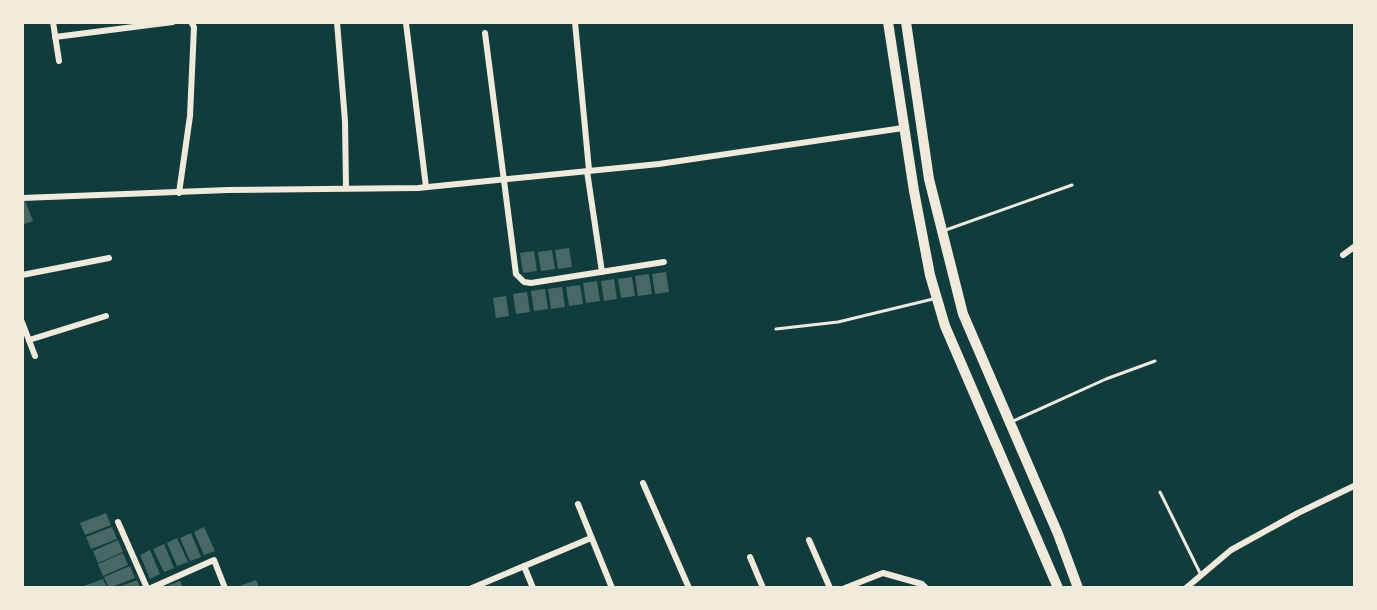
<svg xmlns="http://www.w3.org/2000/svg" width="1377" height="610" font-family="Rubik,sans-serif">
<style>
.building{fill:#486865}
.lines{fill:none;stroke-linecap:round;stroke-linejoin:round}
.service{stroke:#f1e9da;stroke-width:3}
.minor{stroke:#f1e9da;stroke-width:6}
.primary{stroke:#f1e9da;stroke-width:10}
</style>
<rect width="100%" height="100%" fill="#0f3d3e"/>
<!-- building -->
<g class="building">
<polygon points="24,198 33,221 22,225 22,199"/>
<polygon points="569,248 572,267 558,269 555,250"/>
<polygon points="552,250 555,269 541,271 538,252"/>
<polygon points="534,251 537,271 523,273 520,253"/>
<polygon points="666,272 669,292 655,294 652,274"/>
<polygon points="649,274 652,294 638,296 635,276"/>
<polygon points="632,277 635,296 621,298 618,279"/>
<polygon points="614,279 617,299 604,301 601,281"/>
<polygon points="597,281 600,301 586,303 583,283"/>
<polygon points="580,285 583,304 569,306 566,287"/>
<polygon points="562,287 565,307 551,309 548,289"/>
<polygon points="545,289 548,309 534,311 531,291"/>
<polygon points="527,292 530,312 516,314 513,294"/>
<polygon points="506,296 509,316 496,318 493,298"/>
<polygon points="106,513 111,525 85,535 80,523"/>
<polygon points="112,527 117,539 91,549 86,537"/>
<polygon points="204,527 215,551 204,555 194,532"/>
<polygon points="191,533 201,557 190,561 180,538"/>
<polygon points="177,538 188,562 177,566 167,543"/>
<polygon points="118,540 123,552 98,563 93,551"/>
<polygon points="164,544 174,568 164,572 153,549"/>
<polygon points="150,550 160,574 150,579 140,555"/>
<polygon points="123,553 128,565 103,576 98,564"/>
<polygon points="130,566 135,578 109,588 104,577"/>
<polygon points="103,579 107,588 81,588 81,587"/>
<polygon points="137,580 140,588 119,588 119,587"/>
<polygon points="256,580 259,588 237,588 237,587"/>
<polygon points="180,581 183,588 165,588 165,587"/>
</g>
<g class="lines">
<!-- service -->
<g class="service">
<polyline points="943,231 1072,185"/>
<polyline points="776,329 838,322 933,299"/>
<polyline points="1011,422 1106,379 1155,361"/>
<polyline points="1160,492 1201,575"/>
</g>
<!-- minor -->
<g class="minor">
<polyline points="53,22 59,61"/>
<polyline points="337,22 345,121 346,188"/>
<polyline points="575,22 589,170"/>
<polyline points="406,23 426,187"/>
<polyline points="485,33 516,274 524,282 531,283 664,262"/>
<polyline points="55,37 173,22"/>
<polyline points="587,171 602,272"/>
<polyline points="179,193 190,116 194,27 191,22"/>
<polyline points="22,198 228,190 418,188 659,164 903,128"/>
<polyline points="1343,255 1354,247"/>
<polyline points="22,275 109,258"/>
<polyline points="22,322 35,356"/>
<polyline points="29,340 106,316"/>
<polyline points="643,483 689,588"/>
<polyline points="578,504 612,588"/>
<polyline points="118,522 147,588"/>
<polyline points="809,540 830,588"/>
<polyline points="750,557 763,588"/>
<polyline points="524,566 533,588"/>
<polyline points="151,588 214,560 225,588"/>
<polyline points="472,588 591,538"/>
<polyline points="845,588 883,573 922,584 926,588"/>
<polyline points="1186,588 1231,550 1298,513 1354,486"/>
</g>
<!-- primary -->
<g class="primary">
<polyline points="888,22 914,191 930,275 945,326 1058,588"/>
<polyline points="906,22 929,179 963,314 1058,534 1078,588"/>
</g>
</g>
<!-- border -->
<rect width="1377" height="610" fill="none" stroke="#f1e9da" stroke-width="48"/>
</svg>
